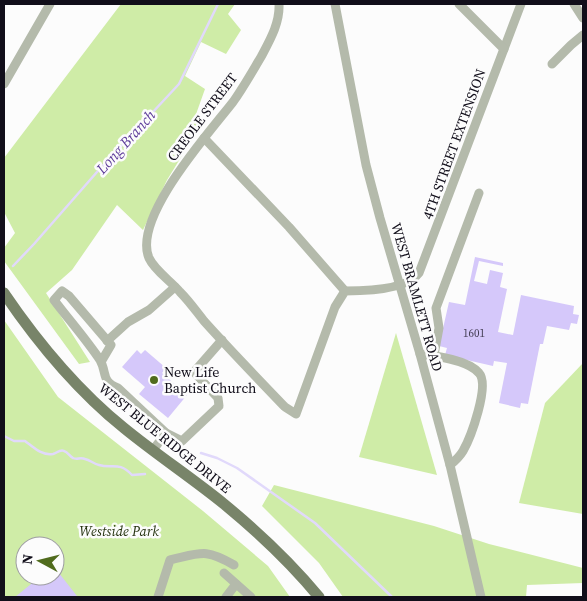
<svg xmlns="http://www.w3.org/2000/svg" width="587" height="601" font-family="'Source Serif 4',serif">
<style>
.green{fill:#cfeca7;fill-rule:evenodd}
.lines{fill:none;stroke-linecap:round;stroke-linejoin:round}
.stream{stroke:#e1d9fb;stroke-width:2.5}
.building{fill:#d5c8fa}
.minor{stroke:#b4baab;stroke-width:9}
.major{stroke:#788469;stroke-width:11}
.poi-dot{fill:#506b1d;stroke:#fcfcfc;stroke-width:2}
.labels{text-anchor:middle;stroke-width:5;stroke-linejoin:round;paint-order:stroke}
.number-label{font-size:11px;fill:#423c52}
.street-label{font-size:14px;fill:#110e1a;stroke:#fcfcfc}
.poi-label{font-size:14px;fill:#110e1a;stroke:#fcfcfc;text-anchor:start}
.park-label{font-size:14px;font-style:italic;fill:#263310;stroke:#fcfcfc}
.water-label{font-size:15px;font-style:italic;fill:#5f3e9b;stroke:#fcfcfc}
</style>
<rect width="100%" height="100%" fill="#fcfcfc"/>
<!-- green -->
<g class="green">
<polygon points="121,4 235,4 228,14 241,30 226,54 201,42 185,76 205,89 195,117 199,128 167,180 143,230 117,205 72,270 46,293 90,362 79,364 4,261 4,248 15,233 4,212 4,158"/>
<path d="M4 320 58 397 203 511 268 566 290 597H4ZM25 546H55V576H25Z"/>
<polygon points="396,333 437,475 359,457"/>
<polygon points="583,363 583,514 519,503 545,403"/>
<polygon points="274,485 434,526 489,544 583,568 583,583 527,585 526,597 343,597 319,563 262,506"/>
</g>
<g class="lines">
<!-- stream -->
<g class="stream">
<polyline points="13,266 34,244 97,172 179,84 218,4"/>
<path d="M4 436 14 441H25C33 447 42 456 53 454 57 453 60 449 64 451 68 452 70 457 73 458 77 460 80 457 85 459 90 460 94 464 99 465 112 469 119 461 132 475L145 474"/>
<polyline points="201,453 217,458 237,468 315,523 392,597"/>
</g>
</g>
<!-- building -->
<g class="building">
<polygon points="475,257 503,263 503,266 479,261 474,281 487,284 490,270 503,273 500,287 507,289 498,332 513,335 521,295 574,306 573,314 579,315 577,324 571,323 569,330 547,326 543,344 540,344 528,404 521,403 520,408 499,403 507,363 494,361 493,366 445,355 447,348 439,346 449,302 465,305"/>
<polygon points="137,350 141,354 145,350 166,368 162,373 187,395 168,418 139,394 145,387 122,367"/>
<polygon points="55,568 77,596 76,597 15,597 41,576 55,576"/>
</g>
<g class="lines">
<!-- minor -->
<g class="minor">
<path d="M279 4C280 23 270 40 261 57 252 72 243 88 233 102 209 133 132 218 149 258 155 271 171 281 180 292 189 301 196 311 204 321 230 350 258 379 285 407L296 414 335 307 345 291C364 291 407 290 419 273L521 4"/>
<polyline points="335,4 366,165 380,218 420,354 450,465 481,597"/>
<polyline points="459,4 504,49"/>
<polyline points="574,4 583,18"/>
<polyline points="552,64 571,45 583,35"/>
<polyline points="4,84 50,4"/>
<polyline points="204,138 289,227 345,291"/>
<polyline points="107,341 128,322 149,310 175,287"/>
<path d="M420 354C437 356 468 360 479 373 490 385 471 437 463 451 460 456 455 461 450 465"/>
<polyline points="434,355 439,328 436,308 479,193"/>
<path d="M101 362 111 345 69 296 62 291 54 300C69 320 86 339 100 360 107 372 101 382 118 388L166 433 182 441 219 406 218 398 194 372 222 340"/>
<polyline points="153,450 166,433"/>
<polyline points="224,573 251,597"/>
<path d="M158 597 170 560C201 553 205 548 234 565"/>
<polyline points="226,597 236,584"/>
</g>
<!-- major -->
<path class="major" d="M4 293C38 343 77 390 124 428 157 455 192 478 224 504 258 532 291 563 319 597"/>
</g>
<!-- markers -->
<circle class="poi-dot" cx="154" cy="380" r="5"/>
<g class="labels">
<!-- number labels -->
<g class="number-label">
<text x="474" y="337">1601</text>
</g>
<!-- street labels -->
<g class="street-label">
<text transform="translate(202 117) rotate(-53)" y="5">CREOLE STREET</text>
<text transform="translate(454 144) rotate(-70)" y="5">4TH STREET EXTENSION</text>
<text transform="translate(417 297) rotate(74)" y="5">WEST BRAMLETT ROAD</text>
<text transform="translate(165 438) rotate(39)" y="5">WEST BLUE RIDGE DRIVE</text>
</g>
<!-- poi labels -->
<g class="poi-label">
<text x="164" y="377">New Life<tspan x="164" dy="16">Baptist Church</tspan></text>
</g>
<!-- park labels -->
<g class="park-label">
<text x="119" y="536">Westside Park</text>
</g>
<!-- water labels -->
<g class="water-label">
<text transform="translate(126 142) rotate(-48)" y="5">Long Branch</text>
</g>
</g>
<!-- border -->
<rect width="587" height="601" fill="none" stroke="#110e1a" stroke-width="10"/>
<!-- north arrow -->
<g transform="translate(40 561) rotate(277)"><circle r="24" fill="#fcfcfc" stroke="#9e9da2"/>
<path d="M0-4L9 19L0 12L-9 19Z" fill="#506b1d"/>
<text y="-8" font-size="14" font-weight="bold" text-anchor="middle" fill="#110e1a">N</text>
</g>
</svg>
